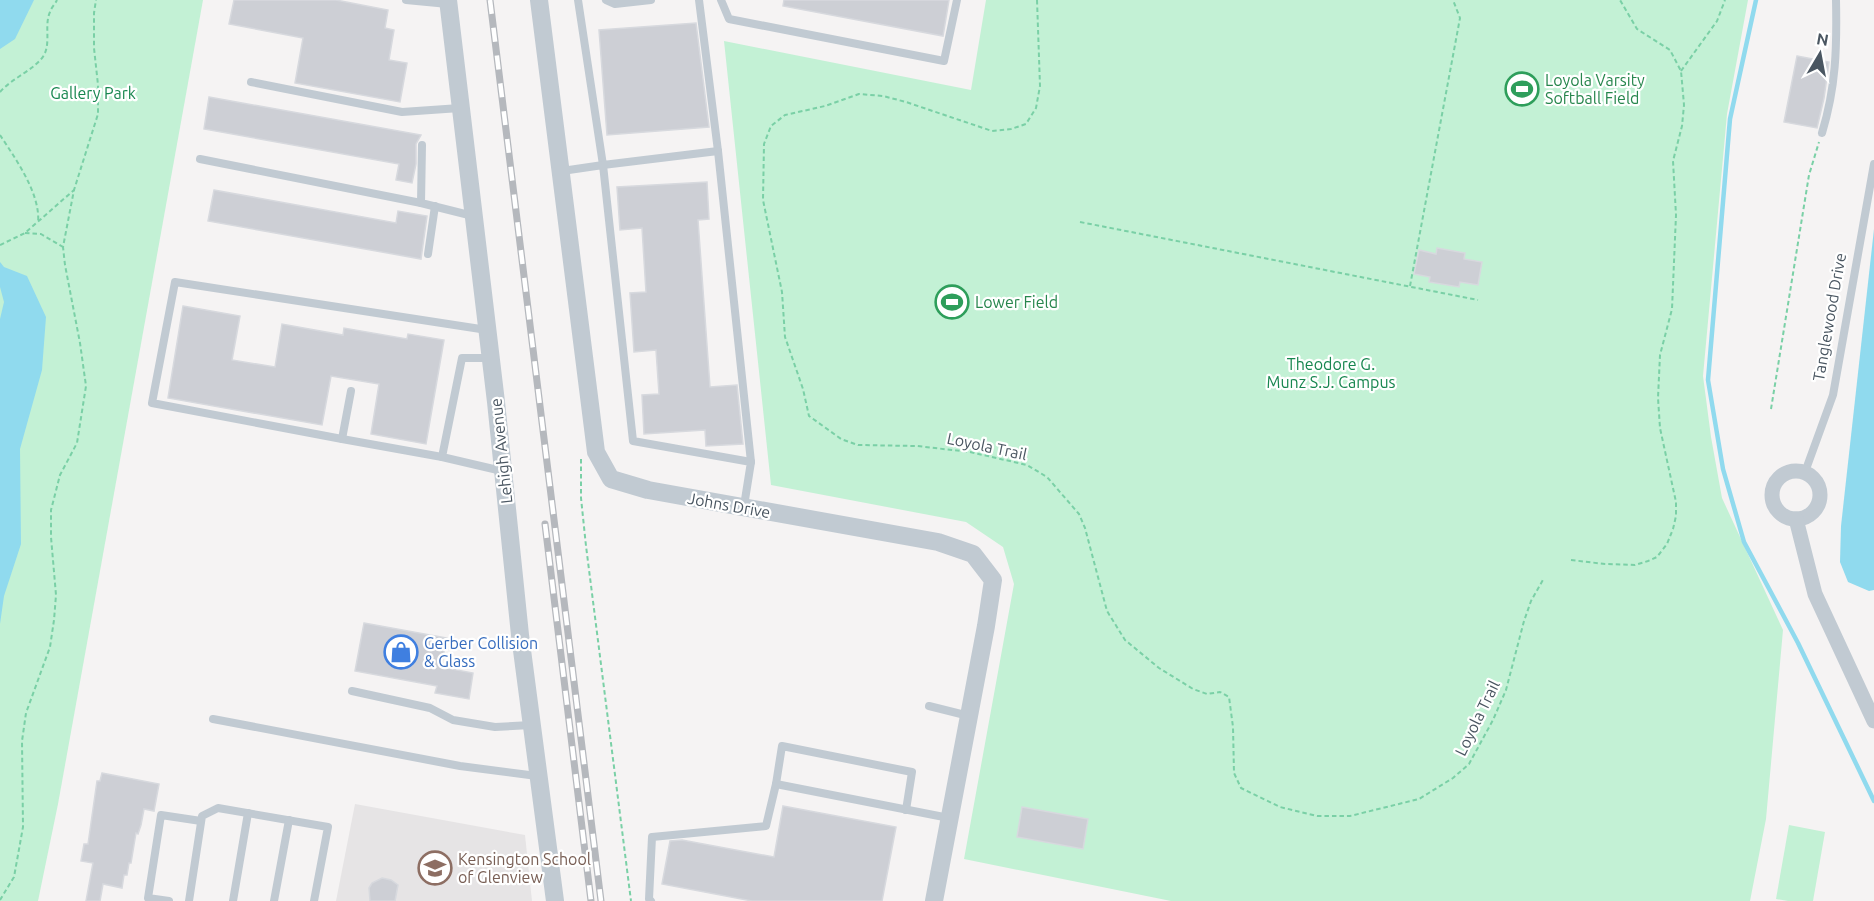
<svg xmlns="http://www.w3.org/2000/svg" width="1874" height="901" font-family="Ubuntu,sans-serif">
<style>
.education{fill:#e6e4e5}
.green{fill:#c3f1d5}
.water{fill:#90daee}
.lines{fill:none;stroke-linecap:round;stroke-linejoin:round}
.stream{stroke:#90daee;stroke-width:4.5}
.building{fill:#cdcfd5;stroke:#d7d9de;stroke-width:1.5}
.path{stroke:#7ad0a6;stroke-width:2;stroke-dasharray:4.5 3;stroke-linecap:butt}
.service{stroke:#c1cad2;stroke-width:8}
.minor{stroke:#c1cad2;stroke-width:15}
.tertiary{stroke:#c1cad2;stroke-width:18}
.rail-casing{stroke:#b5b8bd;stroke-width:7}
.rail{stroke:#fff;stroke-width:4.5;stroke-dasharray:14;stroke-linecap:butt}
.labels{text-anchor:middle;stroke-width:4.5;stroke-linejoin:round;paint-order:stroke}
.leisure-label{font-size:16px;fill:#27864d;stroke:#fff;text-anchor:start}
.park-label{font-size:16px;fill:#17864f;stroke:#fff}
.street-label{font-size:16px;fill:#4a5661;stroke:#fff}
.shop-label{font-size:16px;fill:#366cbe;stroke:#fff;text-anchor:start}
.education-label{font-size:16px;fill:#785e54;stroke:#fff;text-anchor:start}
</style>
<rect width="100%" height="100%" fill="#f5f3f3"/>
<!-- education -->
<polygon class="education" points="355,804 525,835 532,901 336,901"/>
<!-- green -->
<g class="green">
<polygon points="0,0 203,0 58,804 38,901 0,901"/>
<polygon points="986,0 1748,0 1727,114 1703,376 1711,437 1722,498 1783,630 1766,819 1750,901 1171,901 964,859 1014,584 1003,547 966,522 771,485 724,41 971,90"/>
<polygon points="1789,825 1825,832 1813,901 1788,901 1776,899"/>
</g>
<!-- water -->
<g class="water">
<polygon points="0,0 34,0 15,39 0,49"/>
<polygon points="1874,229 1874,590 1869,591 1848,582 1840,562 1841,526"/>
<polygon points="0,262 4,267 27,276 46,317 42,370 20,449 21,544 4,596 0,624 0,319 4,302 0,287"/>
</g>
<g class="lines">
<!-- stream -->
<polyline class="stream" points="1756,0 1730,119 1708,380 1723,469 1744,542 1798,643 1874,801"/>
</g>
<!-- building -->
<g class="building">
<polygon points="234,0 336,0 388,10 385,28 394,30 389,60 407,63 400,102 295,83 303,38 229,24"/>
<polygon points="784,0 949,0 943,36 783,6"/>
<polygon points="696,23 709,127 607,135 599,30"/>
<polygon points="1797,56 1829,62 1824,98 1817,128 1784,122"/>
<polygon points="209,97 421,135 416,144 416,164 412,183 396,180 399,164 204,129"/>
<polygon points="707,182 709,219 698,220 710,387 737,385 743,444 706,446 705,430 644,434 642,395 659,394 656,350 634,352 630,293 646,292 642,228 620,230 617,187"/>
<polygon points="214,190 396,223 398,211 427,216 421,259 208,221"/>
<polygon points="1437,248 1465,253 1464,259 1482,262 1478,285 1460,282 1459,287 1429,282 1430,277 1414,274 1419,250 1436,254"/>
<polygon points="183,306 240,316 232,360 275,367 282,324 343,335 344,328 407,339 408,334 444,340 426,444 371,434 379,384 331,376 322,425 168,398"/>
<polygon points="364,623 447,638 441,667 473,673 469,699 435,693 437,686 355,671"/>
<polygon points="102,773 159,784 154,811 144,809 141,825 138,834 136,833 131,863 129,863 127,875 124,875 122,888 103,884 100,901 86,901 93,863 81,861 84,844 88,844 97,781 100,781"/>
<polygon points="783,806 896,827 882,901 752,901 662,884 670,841 682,840 774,857"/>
<polygon points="1022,807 1088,819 1083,849 1017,837"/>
<polygon points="382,878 391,880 398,885 395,901 370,901 369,888 372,883"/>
</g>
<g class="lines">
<!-- path -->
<g class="path">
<polyline points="1037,0 1040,86 1036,108 1026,124 1011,129 992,131 906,102 883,96 859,94 825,106 785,115 771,126 764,144 763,200 782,292 785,337 803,389 809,416 841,439 858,445 917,446 970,452 1027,465 1047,477 1079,514 1085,528 1107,611 1125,640 1159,668 1193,689 1207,694 1220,692 1229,697 1233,727 1234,773 1241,788 1280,807 1317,816 1350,816 1419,799 1453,778 1469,764 1493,720 1506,690 1524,621 1531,601 1544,578"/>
<polyline points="1681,71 1717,21 1725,0"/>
<path d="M0 92C12 78 36 69 44 55 51 42 44 25 50 12 51 8 55 4 57 0"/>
<path d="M0 135C15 158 41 194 38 223"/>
<polyline points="1080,222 1478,300"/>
<polyline points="25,233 41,234 63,247"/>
<polyline points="0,245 25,233 74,190"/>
<polyline points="1410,286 1460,18 1453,0"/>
<polyline points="1771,409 1809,175 1819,142"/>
<polyline points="581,459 581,498 586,546 631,901"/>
<polyline points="1571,560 1605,564 1635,565 1648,561 1657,557 1667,544 1673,529 1676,516 1676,502 1660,428 1658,398 1660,355 1672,309 1676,215 1673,161 1682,126 1684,105 1682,82 1681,71 1670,50 1637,29 1620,0"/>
<polyline points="0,900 14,877 23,827 22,741 26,713 50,647 54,620 56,595 51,537 51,510 60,475 77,443 86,386 80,343 65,265 63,247 74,190 98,114 98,85 94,48 94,13 96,0"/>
</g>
<!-- service -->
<g class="service">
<polyline points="406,0 448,4"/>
<polyline points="578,0 603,165 718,151 699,0"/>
<polyline points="606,0 615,4 651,0"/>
<polyline points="721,0 729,19 944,61 957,0"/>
<polyline points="251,82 402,112 460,108"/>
<path d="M1822 133C1836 87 1837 48 1836 0"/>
<polyline points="422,145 421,203 473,216"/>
<polyline points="718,151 751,462"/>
<polyline points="200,159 421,203"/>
<polyline points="562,171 603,165 633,441 751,462 744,506"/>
<polyline points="428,254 435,206"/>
<polyline points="491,358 462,358 442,457 502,471"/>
<polyline points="351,391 342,439 442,457"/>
<polyline points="342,439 152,403 175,282 487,330"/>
<polyline points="1805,472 1833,395 1874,164"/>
<polyline points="352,691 430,708 453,720 495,727 531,725"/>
<polyline points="929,706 969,716"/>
<polyline points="213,719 460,766 537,776"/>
<polyline points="776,784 782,746 912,772 906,810"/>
<polyline points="169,901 148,898 161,815 201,821"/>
<polyline points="189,901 202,816 218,808 328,827 314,901"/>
<polyline points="233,901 248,813"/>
<polyline points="274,901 289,820"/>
<polyline points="651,901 649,899 652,837 766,826 776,784 949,818"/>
</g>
<!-- minor -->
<g class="minor">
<circle cx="1796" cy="495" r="24"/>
<polyline points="1796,519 1815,594 1874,721"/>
</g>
<!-- tertiary -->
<g class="tertiary">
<polyline points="448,0 496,402 520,635 555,901"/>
<polyline points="539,0 596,452 611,479 648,490 938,542 973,554 993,580 986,626 934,901"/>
</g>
<!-- rail casing -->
<g class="rail-casing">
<g id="rail">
<polyline points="490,0 601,901"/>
<polyline points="545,524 591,901"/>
</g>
</g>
<!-- rail -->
<use href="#rail" class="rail"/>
</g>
<!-- icons -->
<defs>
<g id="stadium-ring" transform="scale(1.725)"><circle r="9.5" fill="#fff" stroke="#2e9e5b" stroke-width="1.5"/><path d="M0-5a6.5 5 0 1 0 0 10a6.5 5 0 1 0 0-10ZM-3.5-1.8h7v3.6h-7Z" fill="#2e9e5b"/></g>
<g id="shop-ring" transform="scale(1.725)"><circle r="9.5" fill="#fff" stroke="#3f7fe0" stroke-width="1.5"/><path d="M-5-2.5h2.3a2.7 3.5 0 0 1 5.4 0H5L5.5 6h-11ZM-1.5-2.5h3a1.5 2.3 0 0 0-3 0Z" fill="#3f7fe0"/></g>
<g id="school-ring" transform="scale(1.725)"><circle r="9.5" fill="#fff" stroke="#8d6e63" stroke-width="1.5"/><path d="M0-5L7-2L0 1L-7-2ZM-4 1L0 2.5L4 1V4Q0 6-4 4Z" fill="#8d6e63"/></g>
</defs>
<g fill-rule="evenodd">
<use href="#stadium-ring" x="1522" y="89"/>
<use href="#stadium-ring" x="952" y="302"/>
<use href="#shop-ring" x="401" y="652"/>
<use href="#school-ring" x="435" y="868"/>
</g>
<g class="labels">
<!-- leisure labels -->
<g class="leisure-label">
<text x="1545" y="86">Loyola Varsity<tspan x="1545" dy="18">Softball Field</tspan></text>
<text x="975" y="308">Lower Field</text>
</g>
<!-- park labels -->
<g class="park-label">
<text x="93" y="99">Gallery Park</text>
<text x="1331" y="370">Theodore G.<tspan x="1331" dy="18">Munz S.J. Campus</tspan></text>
</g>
<!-- street labels -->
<g class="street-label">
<text transform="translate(1829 317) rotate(-80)" y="6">Tanglewood Drive</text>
<text transform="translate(987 446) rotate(12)" y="6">Loyola Trail</text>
<text transform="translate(501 451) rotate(-96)" y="6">Lehigh Avenue</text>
<text transform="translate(729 505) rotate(10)" y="6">Johns Drive</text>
<text transform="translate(1477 718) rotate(-64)" y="6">Loyola Trail</text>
</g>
<!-- shop labels -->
<g class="shop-label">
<text x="424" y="649">Gerber Collision<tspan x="424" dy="18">&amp; Glass</tspan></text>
</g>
<!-- education labels -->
<g class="education-label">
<text x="458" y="865">Kensington School<tspan x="458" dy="18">of Glenview</tspan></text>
</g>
</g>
<!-- north arrow -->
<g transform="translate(1820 54) rotate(10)" stroke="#ffffff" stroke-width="4.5" paint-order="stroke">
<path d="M0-4.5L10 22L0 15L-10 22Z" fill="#4a5661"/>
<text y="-9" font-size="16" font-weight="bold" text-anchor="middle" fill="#4a5661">N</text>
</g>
</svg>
